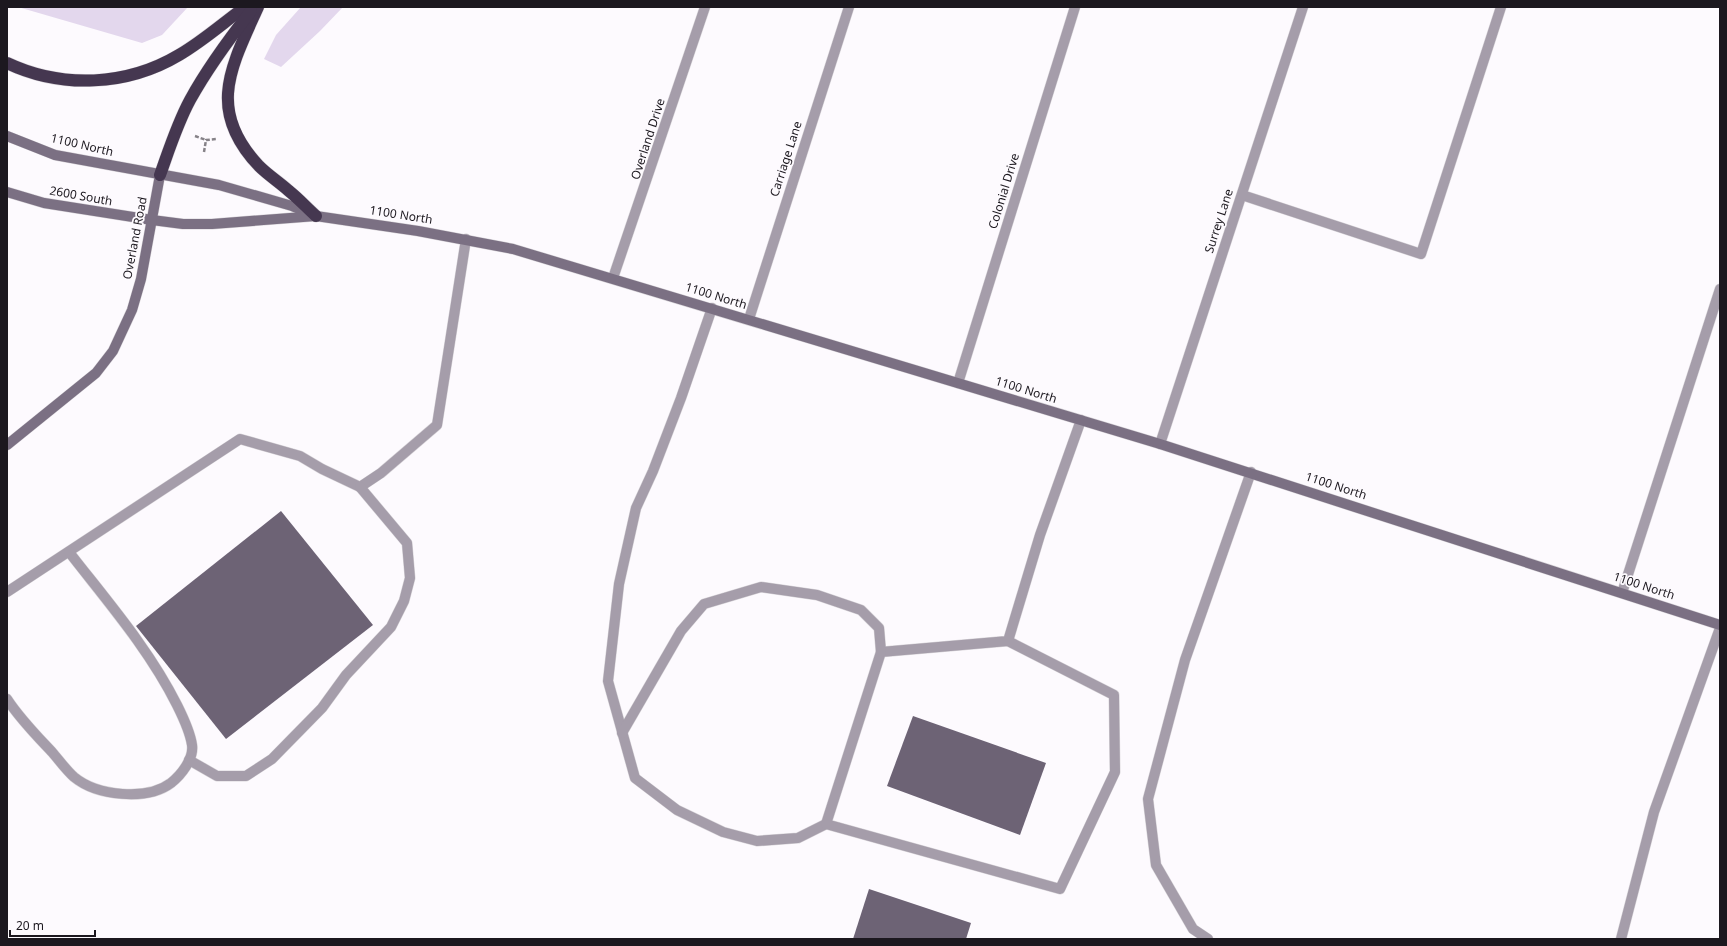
<svg xmlns="http://www.w3.org/2000/svg" width="1727" height="946" font-family="'Noto Sans',sans-serif">
<style>
.green{fill:#e3d7ed}
.building{fill:#6d6375}
.lines{fill:none;stroke-linecap:round;stroke-linejoin:round}
.lane-casing{stroke:#d9d6da;stroke-width:11}
.street-casing{stroke:#d9d6da;stroke-width:11}
.secondary-casing{stroke:#d9d6da;stroke-width:11}
.highway-casing{stroke:#d9d6da;stroke-width:13}
.path{stroke:#868288;stroke-width:2.5;stroke-dasharray:4 2;stroke-linecap:butt}
.lane{stroke:#a59daa;stroke-width:10}
.street{stroke:#a59daa;stroke-width:10}
.secondary{stroke:#7b7083;stroke-width:10}
.highway{stroke:#453750;stroke-width:12}
.labels{text-anchor:middle;stroke-width:3.5;stroke-linejoin:round;paint-order:stroke}
.street-label{font-size:12px;fill:#1c181f;stroke:#fdfafe}
</style>
<rect width="100%" height="100%" fill="#fdfafe"/>
<!-- green -->
<g class="green">
<polygon points="18,7 188,7 162,35 142,43"/>
<polygon points="301,7 343,7 320,31 281,67 264,59 276,35"/>
</g>
<!-- building -->
<g class="building">
<polygon points="281,511 373,625 226,739 136,626"/>
<polygon points="913,716 1046,763 1020,835 887,786"/>
<polygon points="869,889 971,923 966,939 853,939"/>
</g>
<g class="lines">
<!-- lane casing -->
<g class="lane-casing">
<g id="lane">
<polyline points="1242,195 1421,254 1501,7"/>
<polyline points="712,308 681,398 653,471 636,508 619,584 608,681 635,778 677,810 723,832 757,841 798,838 826,824"/>
<polyline points="749,319 849,7"/>
<polyline points="958,383 1075,7"/>
<polyline points="1160,444 1303,7"/>
<polyline points="7,592 240,439 300,456 322,469 360,487 381,473 437,425 466,239"/>
<polyline points="1622,593 1720,289"/>
<polyline points="1008,641 881,652 826,824 1060,889 1115,772 1114,695 1008,641 1040,535 1081,420"/>
<path d="M7 699C20 719 36 735 52 752 59 760 66 770 74 777 97 796 147 801 171 783 181 775 194 759 192 745 190 731 183 717 177 705 149 649 107 601 69 552"/>
<polyline points="622,733 681,631 704,604 761,587 817,595 861,610 879,628 881,652"/>
<polyline points="189,760 217,776 246,776 272,759 322,708 346,675 391,627 404,601 410,578 407,543 360,487"/>
<polyline points="1208,939 1193,929 1156,865 1148,799 1185,660 1251,472"/>
<polyline points="1621,939 1654,812 1720,628"/>
</g>
</g>
<!-- street casing -->
<g class="street-casing">
<polyline id="street" points="613,278 705,7"/>
</g>
<!-- secondary casing -->
<g class="secondary-casing">
<g id="secondary">
<polyline points="7,136 55,155 219,185 292,206 312,214"/>
<polyline points="7,192 44,203 152,220 183,224 212,224 316,216 418,231 513,249 1160,444 1720,625"/>
<polyline points="7,445 96,373 113,351 132,310 141,279 160,175"/>
</g>
</g>
<!-- highway casing -->
<g class="highway-casing">
<g id="highway">
<path d="M258 7C231 67 206 110 259 166 268 175 279 182 289 191 299 199 307 208 316 216"/>
<path d="M7 63C62 89 127 86 179 55 203 41 223 23 245 7"/>
<path d="M160 175C169 150 177 124 190 100 207 69 229 39 251 11"/>
</g>
</g>
<!-- path -->
<g class="path">
<polyline points="195,136 206,140"/>
<polyline points="204,152 206,140 217,139"/>
</g>
<!-- lane -->
<use href="#lane" class="lane"/>
<!-- street -->
<use href="#street" class="street"/>
<!-- secondary -->
<use href="#secondary" class="secondary"/>
<!-- highway -->
<use href="#highway" class="highway"/>
</g>
<g class="labels">
<!-- street labels -->
<g class="street-label">
<text transform="translate(648 139) rotate(-72)" y="4">Overland Drive</text>
<text transform="translate(82 145) rotate(13)" y="4">1100 North</text>
<text transform="translate(786 159) rotate(-72)" y="4">Carriage Lane</text>
<text transform="translate(1004 191) rotate(-73)" y="4">Colonial Drive</text>
<text transform="translate(81 196) rotate(10)" y="4">2600 South</text>
<text transform="translate(401 215) rotate(9)" y="4">1100 North</text>
<text transform="translate(1219 221) rotate(-72)" y="4">Surrey Lane</text>
<text transform="translate(135 238) rotate(-79)" y="4">Overland Road</text>
<text transform="translate(716 296) rotate(17)" y="4">1100 North</text>
<text transform="translate(1026 390) rotate(17)" y="4">1100 North</text>
<text transform="translate(1336 486) rotate(18)" y="4">1100 North</text>
<text transform="translate(1644 586) rotate(18)" y="4">1100 North</text>
</g>
</g>
<!-- border -->
<rect width="1727" height="946" fill="none" stroke="#1c181f" stroke-width="16"/>
<!-- scale -->
<path d="M10 930v6h85v-6" fill="none" stroke="#1c181f" stroke-width="2"/>
<text x="16" y="930" font-size="12" fill="#1c181f" stroke="#fdfafe" stroke-width="3" paint-order="stroke">20 m</text>
</svg>
